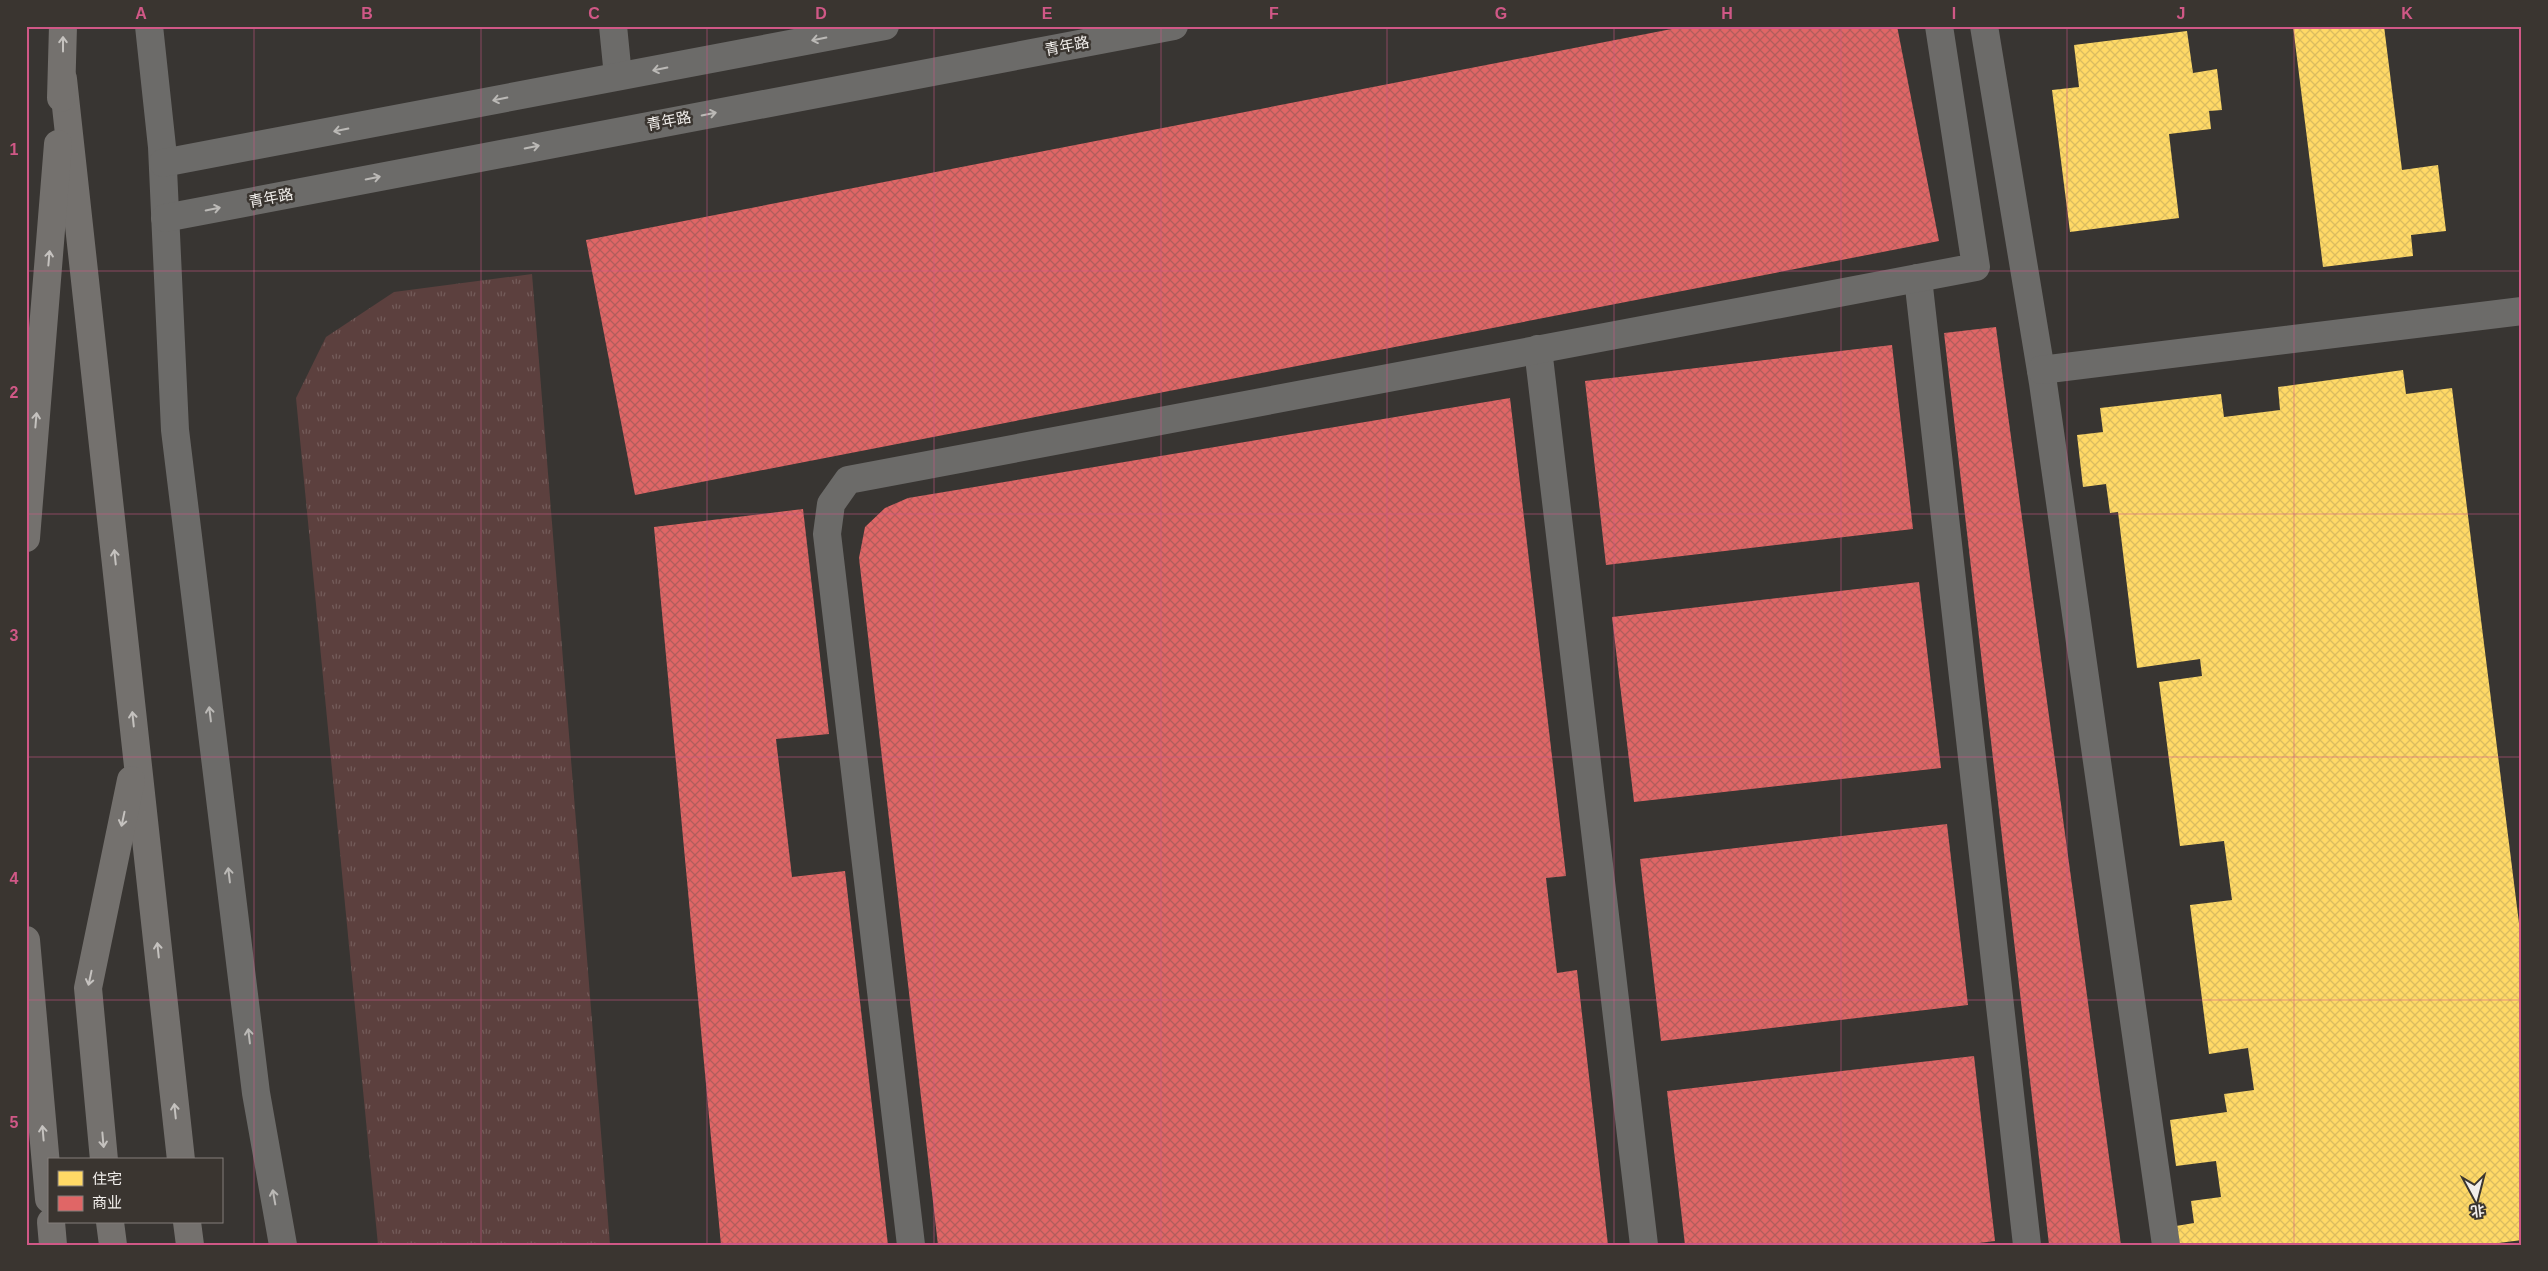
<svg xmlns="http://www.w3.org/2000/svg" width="2548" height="1271" font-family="Helvetica,'Noto Sans SC',sans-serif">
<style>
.park{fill:url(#park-tufts)}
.homes{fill:url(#homes-cross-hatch)}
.shops{fill:url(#shops-cross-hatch)}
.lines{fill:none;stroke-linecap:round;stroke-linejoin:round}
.minor{stroke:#6c6b69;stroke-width:28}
.highway{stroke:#74716e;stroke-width:28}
.oneway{stroke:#bbb9b6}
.oneway2{stroke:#c5c2bf}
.grid{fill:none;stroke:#d05886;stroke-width:1;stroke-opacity:0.55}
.labels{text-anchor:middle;stroke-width:5;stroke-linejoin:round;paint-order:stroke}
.street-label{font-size:15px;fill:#f0edea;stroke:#3a3530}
.neatline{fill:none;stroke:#d05886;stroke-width:2}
.grid-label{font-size:16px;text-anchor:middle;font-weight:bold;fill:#d05886}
</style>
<defs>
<pattern id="park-tufts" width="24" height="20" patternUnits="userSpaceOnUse" patternTransform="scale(1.25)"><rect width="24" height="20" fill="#5c403e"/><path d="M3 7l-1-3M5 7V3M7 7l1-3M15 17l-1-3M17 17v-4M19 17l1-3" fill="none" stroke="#745c5a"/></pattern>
<pattern id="homes-cross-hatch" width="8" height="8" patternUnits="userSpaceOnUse" patternTransform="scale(1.25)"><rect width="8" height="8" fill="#ffd966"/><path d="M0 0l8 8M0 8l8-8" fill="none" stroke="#dabc60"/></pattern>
<pattern id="shops-cross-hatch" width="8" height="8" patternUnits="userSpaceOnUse" patternTransform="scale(1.25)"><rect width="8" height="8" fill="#e06666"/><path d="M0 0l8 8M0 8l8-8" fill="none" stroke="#b25d5c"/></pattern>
</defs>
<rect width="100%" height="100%" fill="#383532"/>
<!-- park -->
<polygon class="park" points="532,274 610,1245 378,1245 296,398 326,337 394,292"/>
<!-- homes -->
<g class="homes">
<polygon points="2293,26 2384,26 2402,170 2438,165 2446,231 2411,235 2413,256 2323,267"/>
<polygon points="2187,31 2193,73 2217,69 2222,110 2209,111 2211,129 2169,134 2179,218 2070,232 2052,90 2079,87 2074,45"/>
<polygon points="2403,370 2406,394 2452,388 2522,947 2522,1240 2483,1245 2178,1245 2176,1226 2194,1223 2191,1201 2221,1197 2216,1161 2176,1166 2170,1120 2227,1112 2224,1094 2254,1090 2248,1048 2209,1054 2190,905 2232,900 2224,841 2180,846 2159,682 2202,676 2200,659 2137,668 2118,512 2110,513 2106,484 2083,487 2077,435 2103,432 2100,408 2221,394 2224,417 2280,410 2278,387"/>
</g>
<!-- shops -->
<g class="shops">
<polygon points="1687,26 1897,26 1939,241 635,495 586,240"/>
<polygon points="1996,327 2121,1245 2049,1245 1944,333"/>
<polygon points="1892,345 1913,529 1606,565 1585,381"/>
<polygon points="1510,398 1566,876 1546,878 1557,973 1577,970 1608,1245 938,1245 859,558 865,527 885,508 908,498"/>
<polygon points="803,509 829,734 776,739 792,877 845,871 888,1245 721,1245 654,527"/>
<polygon points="1919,582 1941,768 1634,802 1612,617"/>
<polygon points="1947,824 1968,1005 1661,1041 1640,859"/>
<polygon points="1974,1056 1995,1241 1963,1245 1685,1245 1667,1091"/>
</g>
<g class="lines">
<!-- minor -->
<g class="minor">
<polyline points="149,26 162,147 175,430 256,1093 283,1245"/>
<polyline points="613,26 618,76"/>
<polyline points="1984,26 2043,383 2166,1245"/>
<polyline points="163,163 885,26"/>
<polyline points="165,218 1174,26"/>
<polyline points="1918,278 2027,1245"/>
<polyline points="1538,349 1644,1245"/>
<polyline points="2041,370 2522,311"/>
<polyline points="911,1245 827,534 831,504 848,480 1976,267 1939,26"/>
</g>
<!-- highway -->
<g class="highway">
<polyline points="63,79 181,1160"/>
<polyline points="61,98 63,26"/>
<polyline points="26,538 58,144"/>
<polyline points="26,940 49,1199"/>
<polyline points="104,1160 88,988 131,780"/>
<polyline points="51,1222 53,1245"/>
<polyline points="110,1222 113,1245"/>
<polyline points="187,1222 190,1245"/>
</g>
</g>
<!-- one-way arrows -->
<defs><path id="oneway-shaft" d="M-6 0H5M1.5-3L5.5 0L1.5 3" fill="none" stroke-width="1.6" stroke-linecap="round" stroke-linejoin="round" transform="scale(1.25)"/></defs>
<g class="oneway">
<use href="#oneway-shaft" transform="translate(819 39) rotate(169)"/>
<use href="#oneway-shaft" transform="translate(660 69) rotate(169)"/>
<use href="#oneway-shaft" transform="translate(500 99) rotate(169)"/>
<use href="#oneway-shaft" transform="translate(709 114) rotate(-11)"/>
<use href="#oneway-shaft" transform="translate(341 130) rotate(169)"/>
<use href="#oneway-shaft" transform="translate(532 147) rotate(-11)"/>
<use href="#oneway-shaft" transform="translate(373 178) rotate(-11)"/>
<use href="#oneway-shaft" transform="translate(213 209) rotate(-11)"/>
<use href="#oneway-shaft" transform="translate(210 714) rotate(-97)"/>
<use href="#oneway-shaft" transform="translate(229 875) rotate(-97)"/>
<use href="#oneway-shaft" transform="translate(249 1036) rotate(-97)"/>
<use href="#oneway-shaft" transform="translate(274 1197) rotate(-100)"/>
</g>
<g class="oneway2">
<use href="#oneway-shaft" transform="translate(63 44) rotate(-90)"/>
<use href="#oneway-shaft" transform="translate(49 258) rotate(-85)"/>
<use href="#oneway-shaft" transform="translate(36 420) rotate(-85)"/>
<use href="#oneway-shaft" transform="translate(115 557) rotate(-96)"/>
<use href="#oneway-shaft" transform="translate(133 719) rotate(-96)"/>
<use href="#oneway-shaft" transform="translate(123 819) rotate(102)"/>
<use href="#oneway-shaft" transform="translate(158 950) rotate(-96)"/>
<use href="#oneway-shaft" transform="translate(90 978) rotate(102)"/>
<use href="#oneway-shaft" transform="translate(175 1111) rotate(-96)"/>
<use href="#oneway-shaft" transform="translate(43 1133) rotate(-95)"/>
<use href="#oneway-shaft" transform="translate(103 1140) rotate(85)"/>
</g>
<!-- grid -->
<path class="grid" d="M254 26V1245M481 26V1245M707 26V1245M934 26V1245M1161 26V1245M1387 26V1245M1614 26V1245M1841 26V1245M2067 26V1245M2294 26V1245M26 271H2522M26 514H2522M26 757H2522M26 1000H2522"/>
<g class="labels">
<!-- street labels -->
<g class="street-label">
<text transform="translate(1067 46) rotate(-11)" y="5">青年路</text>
<text transform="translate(669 121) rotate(-11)" y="5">青年路</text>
<text transform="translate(271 198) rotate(-11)" y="5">青年路</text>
</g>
</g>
<!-- border -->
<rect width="2548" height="1271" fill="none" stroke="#3a3530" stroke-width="55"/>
<!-- legend -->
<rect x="48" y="1158" width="175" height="65" fill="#3a3530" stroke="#837f7a"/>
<rect x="58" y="1171" width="25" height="15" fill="#ffd966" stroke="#837f7a"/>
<text x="92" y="1184" font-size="15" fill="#f0edea">住宅</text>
<rect x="58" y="1196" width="25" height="15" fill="#e06666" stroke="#837f7a"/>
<text x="92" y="1208" font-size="15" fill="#f0edea">商业</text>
<!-- north arrow -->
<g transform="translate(2476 1198) rotate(173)" stroke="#3a3530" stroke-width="4" paint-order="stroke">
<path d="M0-4L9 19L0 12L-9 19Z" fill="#f0edea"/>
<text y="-8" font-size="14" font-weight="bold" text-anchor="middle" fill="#f0edea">北</text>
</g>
<rect x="28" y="28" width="2492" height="1216" class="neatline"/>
<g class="grid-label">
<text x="141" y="19">A</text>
<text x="367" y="19">B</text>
<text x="594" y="19">C</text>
<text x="821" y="19">D</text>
<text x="1047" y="19">E</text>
<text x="1274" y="19">F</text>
<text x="1501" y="19">G</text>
<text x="1727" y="19">H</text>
<text x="1954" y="19">I</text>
<text x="2181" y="19">J</text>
<text x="2407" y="19">K</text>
<text x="14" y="155">1</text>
<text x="14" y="398">2</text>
<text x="14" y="641">3</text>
<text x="14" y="884">4</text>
<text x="14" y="1128">5</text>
</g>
</svg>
